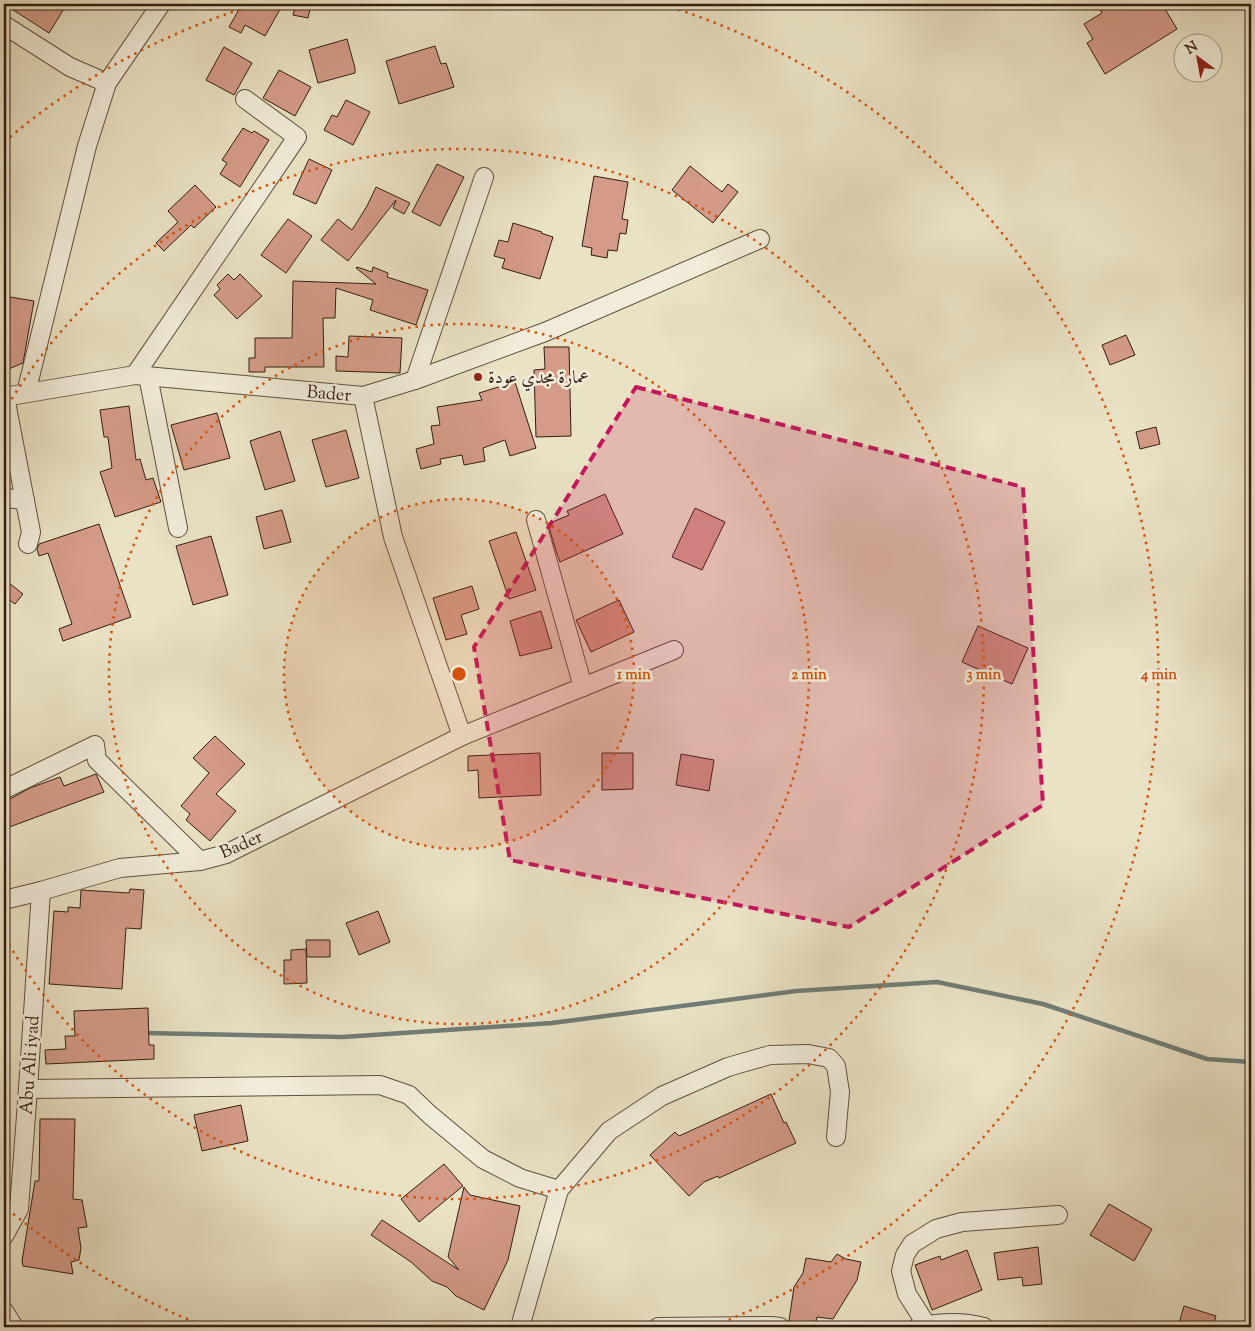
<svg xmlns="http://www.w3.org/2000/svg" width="1255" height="1331" font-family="'Sorts Mill Goudy',Amiri,serif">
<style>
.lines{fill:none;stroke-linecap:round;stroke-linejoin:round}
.stream{stroke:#707d77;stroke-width:4.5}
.building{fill:#d49b88;stroke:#331d13}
.minor-casing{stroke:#614e40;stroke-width:20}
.minor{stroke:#f1ecd9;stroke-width:18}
.marked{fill:#c2185b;fill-opacity:0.2;stroke:#c2185b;stroke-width:4;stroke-dasharray:10 6;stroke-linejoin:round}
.ring{fill:none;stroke:#d6530d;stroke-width:2.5;stroke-dasharray:2.5 5}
.poi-dot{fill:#8f2418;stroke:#f1ecd9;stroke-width:2}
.labels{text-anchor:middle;stroke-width:5;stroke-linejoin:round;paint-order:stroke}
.poi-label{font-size:18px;fill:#331d13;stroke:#f1ecd9;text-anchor:start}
.street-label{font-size:18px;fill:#331d13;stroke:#f1ecd9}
.centre{fill:#d6530d;stroke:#f1ecd9;stroke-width:2.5}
.ring-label{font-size:15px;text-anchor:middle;font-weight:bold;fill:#d6530d;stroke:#f1ecd9;stroke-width:5;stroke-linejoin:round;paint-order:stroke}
</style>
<rect width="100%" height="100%" fill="#eae2c5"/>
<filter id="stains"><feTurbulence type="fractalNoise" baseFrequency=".004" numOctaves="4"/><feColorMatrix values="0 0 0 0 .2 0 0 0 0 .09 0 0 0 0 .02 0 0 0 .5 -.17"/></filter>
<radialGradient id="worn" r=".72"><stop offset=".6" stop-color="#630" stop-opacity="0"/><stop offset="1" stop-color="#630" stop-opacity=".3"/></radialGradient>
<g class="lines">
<!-- stream -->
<polyline class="stream" points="145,1033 343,1037 552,1023 796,991 937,982 1043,1004 1207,1059 1251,1062"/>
</g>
<!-- building -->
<g class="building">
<polygon points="4,4 67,4 49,33"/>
<polygon points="242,4 283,4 265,36 245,25 241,33 229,27"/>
<polygon points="296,4 311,4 308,18 293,15"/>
<polygon points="1096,4 1162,4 1177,29 1105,74 1087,43 1093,39 1084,24 1102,13"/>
<polygon points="347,39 355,68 355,73 318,83 309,50"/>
<polygon points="435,46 441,64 446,63 454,87 399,104 386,61"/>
<polygon points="224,47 252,63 234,95 206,80"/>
<polygon points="279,70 311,87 295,116 263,98"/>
<polygon points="346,100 370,112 353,145 324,130 332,115 337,117"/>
<polygon points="243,128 252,133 254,131 269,140 240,187 220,174 227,163 222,160"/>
<polygon points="309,159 332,170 316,204 293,194"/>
<polygon points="437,164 464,177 440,226 412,212"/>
<polygon points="690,166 722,192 728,184 738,192 713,223 672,190"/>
<polygon points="594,176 628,182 622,219 628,220 626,234 620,233 617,251 608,250 607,258 591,255 592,248 582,246"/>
<polygon points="195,185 216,207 194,228 191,225 164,251 156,243 178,222 168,211"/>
<polygon points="376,187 410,203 404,214 393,208 396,200 348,261 321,240 338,219 352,230 367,206"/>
<polygon points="288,219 312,236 286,273 261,255"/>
<polygon points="513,223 542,232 541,233 553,237 540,279 502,268 505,259 494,256 499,240 508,242"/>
<polygon points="357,267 372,272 373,267 388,273 387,277 428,290 416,325 370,310 373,300 336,288 335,318 323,318 324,367 265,367 265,372 249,372 249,358 255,358 255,338 292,338 293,281 376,284 356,268"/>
<polygon points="228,274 234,280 240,274 262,296 237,319 214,295 220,289 217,285"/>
<polygon points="4,296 34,301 23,363 4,371"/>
<polygon points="1126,335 1135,355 1110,365 1102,345"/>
<polygon points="349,336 402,338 400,373 336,371 336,356 348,357"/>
<polygon points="544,347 569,347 571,436 536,437 534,370 545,369"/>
<polygon points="515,382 536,448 510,456 505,440 483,448 485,461 464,465 462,455 440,459 441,464 421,469 416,449 434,444 431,426 440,425 437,407 482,400 479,393"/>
<polygon points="129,406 136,460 140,459 146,480 153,478 161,502 115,517 100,472 112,468 108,437 104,437 100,410"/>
<polygon points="217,413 230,458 184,470 171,425"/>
<polygon points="1156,427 1160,444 1140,449 1136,432"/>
<polygon points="346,430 359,478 326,487 312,440"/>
<polygon points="280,431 295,481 265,490 250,441"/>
<polygon points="605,494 623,534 560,562 556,551 548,524 569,515 567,511"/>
<polygon points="695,508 725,522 702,570 672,557"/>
<polygon points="282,510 291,542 264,549 256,517"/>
<polygon points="99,524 131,617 63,641 59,629 72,624 48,553 39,556 37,549 39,544"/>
<polygon points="516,532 536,590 509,599 489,541"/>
<polygon points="211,536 228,595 193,605 176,546"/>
<polygon points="4,579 23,594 15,604 4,596"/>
<polygon points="472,586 479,609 461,615 467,634 446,640 433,598"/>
<polygon points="619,600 634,632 591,652 576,620"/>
<polygon points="541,611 552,648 520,656 510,621"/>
<polygon points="978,626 1028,648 1012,684 962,662"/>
<polygon points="215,736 245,764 216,794 236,811 210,841 186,820 190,814 181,806 209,773 193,758"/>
<polygon points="540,753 541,795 479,798 478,770 468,771 468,756"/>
<polygon points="602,753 633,753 633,789 602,790"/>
<polygon points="681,754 714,760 709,791 676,785"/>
<polygon points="96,774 104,792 4,829 4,799 10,799 30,788 60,777 64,786"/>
<polygon points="130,889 144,890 141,929 126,928 122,989 49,984 54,911 68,912 68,907 80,908 81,890 129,893"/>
<polygon points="378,911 390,942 359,955 346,923"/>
<polygon points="306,940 330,940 330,957 307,957"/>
<polygon points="306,949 307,983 284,984 284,960 291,960 291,950"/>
<polygon points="148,1008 149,1045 154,1045 154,1059 46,1064 45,1050 66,1049 65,1036 75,1036 74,1011"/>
<polygon points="771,1094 784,1123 786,1122 796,1143 719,1178 718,1176 704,1182 689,1196 650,1155 675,1132 679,1136"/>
<polygon points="241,1105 248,1141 202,1151 194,1115"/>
<polygon points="40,1119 75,1119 73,1199 82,1200 87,1227 78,1228 81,1248 79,1260 71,1262 73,1274 23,1266 22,1261 35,1181 39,1181"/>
<polygon points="444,1164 463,1186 419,1222 401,1199"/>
<polygon points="464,1187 470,1195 520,1206 508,1260 484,1310 456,1296 447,1287 432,1281 411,1262 371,1235 382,1220 459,1270 448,1257"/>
<polygon points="1109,1204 1152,1229 1134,1261 1090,1235"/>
<polygon points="1038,1247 1042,1284 1023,1286 1022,1277 998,1280 994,1253"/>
<polygon points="967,1250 982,1290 932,1310 915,1265 940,1256 941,1260"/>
<polygon points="837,1254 846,1259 861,1262 857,1280 833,1319 817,1317 815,1326 789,1321 794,1287 803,1273 806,1258 831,1262"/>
<polygon points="1184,1306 1216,1316 1213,1327 1178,1327"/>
</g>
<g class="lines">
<!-- minor casing -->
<g class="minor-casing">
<g id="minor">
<polyline points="4,25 70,67 107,83"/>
<polyline points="135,375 297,137 245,99"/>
<polyline points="148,376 178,528"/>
<polyline points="415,380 484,177"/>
<polyline points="26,393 87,146 107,83 161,4"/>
<polyline points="363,396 415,380 545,332 760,239"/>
<polyline points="4,397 135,375 363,396 393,537 462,736"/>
<polyline points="5,397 31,532 28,544"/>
<polyline points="4,498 25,500"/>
<polyline points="536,520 583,687"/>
<polyline points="5,789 95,745 97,760 200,861"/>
<polyline points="4,900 41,891 120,868 200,861 226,854 462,736 674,650"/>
<polyline points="28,1089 380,1085 409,1095 430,1115 483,1159 520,1178 559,1190"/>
<polyline points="4,1236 19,1209 28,1089 41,891"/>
<polyline points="4,1311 14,1327"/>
<polyline points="520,1327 559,1190 609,1131 662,1096 728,1067 770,1055 808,1054 829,1058 836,1066 840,1092 836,1137"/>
<polyline points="658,1327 771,1326 780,1327"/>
<path d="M918 1327C940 1322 962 1321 984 1327"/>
<polyline points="928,1327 907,1294 901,1271 905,1255 912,1244 936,1229 962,1222 1058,1215"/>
</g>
</g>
<!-- minor -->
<use href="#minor" class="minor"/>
</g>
<!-- marked area -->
<path class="marked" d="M636 387 1023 487 1043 805 849 927 510 860 474 647Z"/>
<!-- distance rings -->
<circle cx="459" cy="674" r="175" fill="#d6530d" fill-opacity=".12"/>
<g class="ring">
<circle cx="459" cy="674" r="175"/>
<circle cx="459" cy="674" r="350"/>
<path d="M4 412A525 525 0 1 1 4 936"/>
<path d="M202 1325A700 700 0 0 1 4 1206M4 142A700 700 0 0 1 254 5M664 5A700 700 0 0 1 716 1325"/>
</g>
<!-- markers -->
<circle class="poi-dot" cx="478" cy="377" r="5"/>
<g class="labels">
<!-- poi labels -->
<g class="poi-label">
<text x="488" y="383">عمارة مجدي عودة</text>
</g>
<!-- street labels -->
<g class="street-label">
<text transform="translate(329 393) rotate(5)" y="6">Bader</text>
<text transform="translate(241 844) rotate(-24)" y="6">Bader</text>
<text transform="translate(29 1065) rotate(-86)" y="6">Abu Ali iyad</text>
</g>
</g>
<circle cx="459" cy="674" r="8" class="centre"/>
<g class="ring-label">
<text x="634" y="679">1 min</text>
<text x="809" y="679">2 min</text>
<text x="984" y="679">3 min</text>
<text x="1159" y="679">4 min</text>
</g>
<!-- margin -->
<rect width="1255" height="1331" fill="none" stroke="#eae2c5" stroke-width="20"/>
<rect x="5" y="5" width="1245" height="1321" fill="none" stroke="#331d13" stroke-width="2.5"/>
<rect x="10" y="10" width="1235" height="1311" fill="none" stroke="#331d13"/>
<!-- north arrow -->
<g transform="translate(1198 58) rotate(328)"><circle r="24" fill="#f1ecd9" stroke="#a5998a"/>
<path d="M0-4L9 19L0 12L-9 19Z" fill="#8f2418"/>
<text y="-8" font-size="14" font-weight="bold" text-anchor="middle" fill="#331d13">N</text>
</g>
<rect width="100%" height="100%" filter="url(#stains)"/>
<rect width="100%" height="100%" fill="url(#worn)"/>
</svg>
